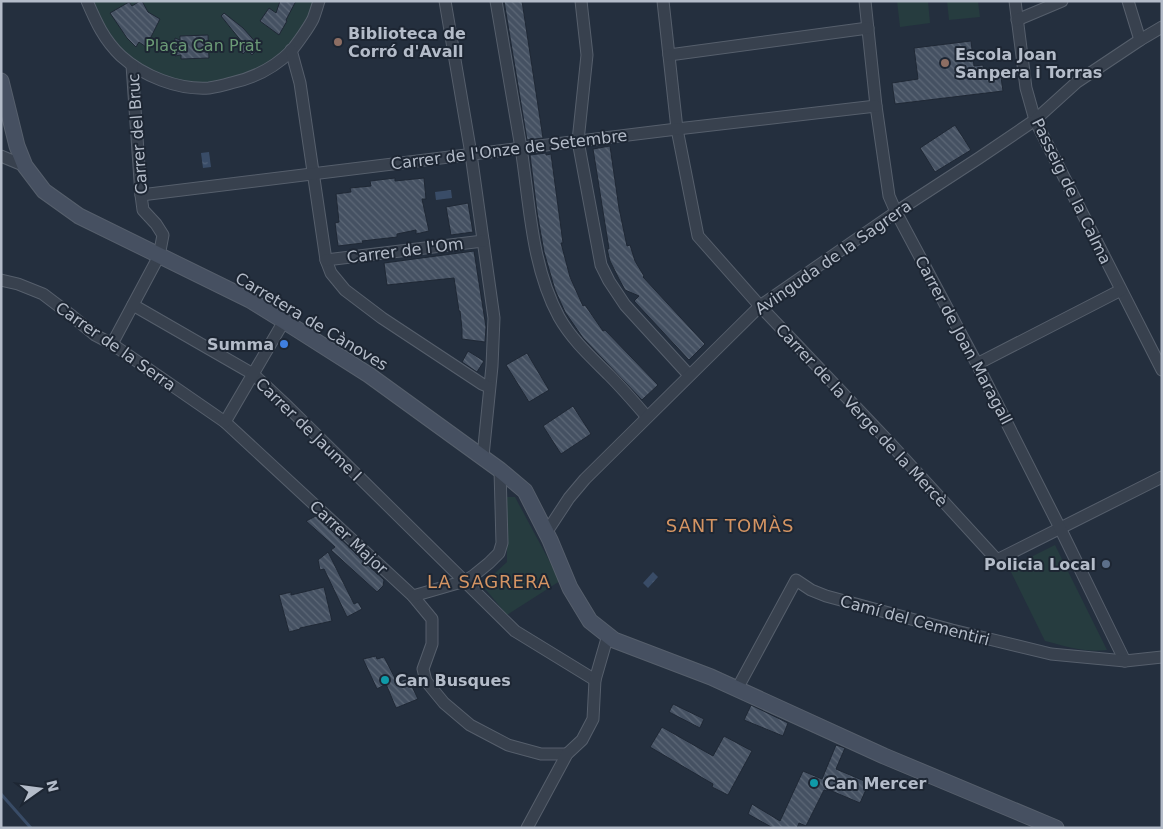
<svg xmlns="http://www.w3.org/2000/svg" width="1163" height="829" font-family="'DejaVu Sans',sans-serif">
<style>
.park{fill:#263c3f}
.water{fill:url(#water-ripples)}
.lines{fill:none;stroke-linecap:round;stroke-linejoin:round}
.stream{stroke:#394c67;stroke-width:3}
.building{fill:url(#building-back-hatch);stroke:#1f2835}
.street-casing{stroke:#565f6c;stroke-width:13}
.secondary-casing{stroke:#565f6c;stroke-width:17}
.street{stroke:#38414e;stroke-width:11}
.secondary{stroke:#465061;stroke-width:15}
.education-dot{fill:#8d6e63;stroke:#1d2633;stroke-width:2}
.shop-dot{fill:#3f7fe0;stroke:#1d2633;stroke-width:2}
.service-dot{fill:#5c6f8a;stroke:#1d2633;stroke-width:2}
.culture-dot{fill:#0f9aa8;stroke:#1d2633;stroke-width:2}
.labels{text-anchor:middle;stroke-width:4;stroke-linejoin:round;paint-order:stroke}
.poi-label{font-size:16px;font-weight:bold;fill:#b4bcc9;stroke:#1d2633;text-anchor:start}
.park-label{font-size:16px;fill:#6b9a76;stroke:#1d2633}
.street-label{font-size:16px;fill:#b4bcc9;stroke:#1d2633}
.neighbourhood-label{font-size:18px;letter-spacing:1px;fill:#d59563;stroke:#1d2633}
</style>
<defs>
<pattern id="water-ripples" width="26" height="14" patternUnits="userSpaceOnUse" patternTransform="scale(1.25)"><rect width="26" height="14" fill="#394c67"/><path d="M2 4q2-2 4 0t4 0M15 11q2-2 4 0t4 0" fill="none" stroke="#53647b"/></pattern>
<pattern id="building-back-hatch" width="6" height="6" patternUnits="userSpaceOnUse" patternTransform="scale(1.25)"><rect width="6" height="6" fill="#455162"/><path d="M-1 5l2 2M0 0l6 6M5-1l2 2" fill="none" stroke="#5d6877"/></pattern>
</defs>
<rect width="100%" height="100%" fill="#242f3e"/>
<!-- park -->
<g class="park">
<polygon points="87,1 319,1 313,19 271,67 208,88 156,78 101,32"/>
<polygon points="897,1 928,1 930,23 900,27"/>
<polygon points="947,1 978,1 980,17 949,20"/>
<polygon points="507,497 515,497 560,581 507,615 482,585 507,562"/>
<path d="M1055 545 1107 650C1086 653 1065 646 1045 641L1009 568Z"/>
</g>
<!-- water -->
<g class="water">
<polygon points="209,152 211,167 203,168 201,153"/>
<polygon points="451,190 452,198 436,200 435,192"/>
<polygon points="653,572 658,577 648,588 643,583"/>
</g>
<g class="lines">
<!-- stream -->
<polyline class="stream" points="1,794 31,828"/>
</g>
<!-- building -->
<g class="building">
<polygon points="140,1 142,1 148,12 160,19 146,47 139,42 136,47 127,38 110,13 129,2 132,6"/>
<polygon points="280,1 296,1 286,20 287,21 279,35 260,21 269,8 276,13"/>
<polygon points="504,1 522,1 543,138 527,140"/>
<polygon points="224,13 243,28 260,47 252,55 247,50 243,54 237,46 242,42 221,16"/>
<polygon points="208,35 209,58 181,59 181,55 175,56 175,38 180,40 180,36"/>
<polygon points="971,41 974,66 983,65 984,72 1000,70 1003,91 895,104 892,83 918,79 914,48"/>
<polygon points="955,125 971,150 935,172 920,148"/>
<polygon points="610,146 619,208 627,246 630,245 635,261 644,276 643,277 705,344 689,360 634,301 639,296 625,290 619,279 610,261 607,249 609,249 593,149"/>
<polygon points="546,153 546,155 551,154 563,243 561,243 570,277 583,306 585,305 603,331 605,330 658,385 642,400 583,338 565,312 555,290 544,252 537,212 530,155"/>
<polygon points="395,178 395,181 424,178 426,199 422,199 429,231 416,234 416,230 397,234 397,237 362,241 363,243 338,246 335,223 339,222 336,194 351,192 350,188 371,186 370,181"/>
<polygon points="468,203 473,232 451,235 446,207"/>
<polygon points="474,251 486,327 485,342 462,339 462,329 460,311 459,311 454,278 387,285 384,263"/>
<polygon points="468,351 484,361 477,372 462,362"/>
<polygon points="527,353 549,390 529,402 506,365"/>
<polygon points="573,406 591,434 561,454 543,426"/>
<polygon points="316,516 384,580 383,586 377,592 331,550 335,547 306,521"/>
<polygon points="328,552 354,604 358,602 362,609 347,617 324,569 320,570 318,560"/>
<polygon points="324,587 332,621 300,628 300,629 289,632 279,595 291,592 291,595"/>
<polygon points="376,656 377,659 384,657 397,682 408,678 418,699 396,708 386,684 377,689 363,659"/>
<polygon points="673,704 704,719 700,728 669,712"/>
<polygon points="751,705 788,723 783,736 744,720"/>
<polygon points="662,727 713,756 724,736 752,751 728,795 712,787 713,784 650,747"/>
<polygon points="836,745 845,748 836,769 869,783 860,803 827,789 827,791 824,790 806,826 799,823 797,828 773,828 748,814 752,804 780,821 803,771 822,779"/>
</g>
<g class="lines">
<!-- street casing -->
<g class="street-casing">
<g id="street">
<path d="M87 1C96 22 104 40 121 56 143 76 178 90 209 88 216 87 224 85 231 83 254 78 274 68 291 51 297 44 309 27 313 19 315 14 317 7 319 1"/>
<polyline points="445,1 471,154 494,318 492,366 483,456"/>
<path d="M496 1C504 50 513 99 521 148 530 205 531 265 559 317 572 340 591 357 609 375 622 388 635 403 647 417"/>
<polyline points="581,1 587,55 578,141 601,265 609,281 625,305 689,375"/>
<polyline points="663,1 677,129 698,236 760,306 889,442 997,560 1162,477"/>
<polyline points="865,1 876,106 889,196 896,212 977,364 1060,528 1125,661"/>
<polyline points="1015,1 1026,88 1035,120 1162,370"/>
<polyline points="1128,1 1140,40"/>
<polyline points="1017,20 1062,1"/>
<polyline points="291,50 300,83 326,260 331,273 345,290 382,318 482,384 489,387"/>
<polyline points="669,55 868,28"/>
<polyline points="1,156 25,166"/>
<polyline points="141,195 677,129 876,106"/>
<polyline points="326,260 483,241"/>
<polyline points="1,280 18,284 43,294 72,316 95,335 112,344 225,422 413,596 432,619 432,644 423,669 426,681 444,703 470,725 508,745 541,754 567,754"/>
<polyline points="133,305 253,374 284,403 515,631 595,680"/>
<polyline points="112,344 159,256 163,235 156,224 143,210 141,195 132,65"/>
<polyline points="977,364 1121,290"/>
<polyline points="225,422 284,321"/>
<polyline points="546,533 569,498 585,479 760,306 896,212 979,158 1035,120 1077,82 1140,40 1162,27"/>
<polyline points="413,596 465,581 473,576 489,563 499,553 502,543 500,470"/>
<polyline points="737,689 796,580 811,590 826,596 952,630 1051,654 1125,661 1162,657"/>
<polyline points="527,828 567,754 582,740 593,719 595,680 608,635"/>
</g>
</g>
<!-- secondary casing -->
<g class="secondary-casing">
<polyline id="secondary" points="1,81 17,146 25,166 44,191 79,216 250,300 284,321 369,375 500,470 525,491 550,540 570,588 590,621 614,640 711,677 884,756 1056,828"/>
</g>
<!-- street -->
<use href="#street" class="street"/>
<!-- secondary -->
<use href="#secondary" class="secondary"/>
</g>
<!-- markers -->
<g class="education-dot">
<circle cx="338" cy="42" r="5"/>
<circle cx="945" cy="63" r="5"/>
</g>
<circle class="shop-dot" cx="284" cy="344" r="5"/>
<circle class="service-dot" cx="1106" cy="564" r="5"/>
<g class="culture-dot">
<circle cx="385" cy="680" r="5"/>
<circle cx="814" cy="783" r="5"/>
</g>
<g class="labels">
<!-- poi labels -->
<g class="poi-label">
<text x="348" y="39">Biblioteca de<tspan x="348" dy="18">Corró d'Avall</tspan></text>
<text x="955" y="60">Escola Joan<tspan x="955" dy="18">Sanpera i Torras</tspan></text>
<text x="274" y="350" text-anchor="end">Summa</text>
<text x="1096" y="570" text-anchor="end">Policia Local</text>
<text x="395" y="686">Can Busques</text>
<text x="824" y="789">Can Mercer</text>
</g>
<!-- park labels -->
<g class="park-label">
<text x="203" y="51">Plaça Can Prat</text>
</g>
<!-- street labels -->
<g class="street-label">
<text transform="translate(137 134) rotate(-94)" y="6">Carrer del Bruc</text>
<text transform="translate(509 149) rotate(-7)" y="6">Carrer de l'Onze de Setembre</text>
<text transform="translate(1072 191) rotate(64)" y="6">Passeig de la Calma</text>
<text transform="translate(405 250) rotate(-7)" y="6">Carrer de l'Om</text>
<text transform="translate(833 257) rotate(-35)" y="6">Avinguda de la Sagrera</text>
<text transform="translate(312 321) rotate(31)" y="6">Carretera de Cànoves</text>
<text transform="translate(964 340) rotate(62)" y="6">Carrer de Joan Maragall</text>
<text transform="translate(116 346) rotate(35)" y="6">Carrer de la Serra</text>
<text transform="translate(862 415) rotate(47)" y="6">Carrer de la Verge de la Mercè</text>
<text transform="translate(309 429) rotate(44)" y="6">Carrer de Jaume I</text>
<text transform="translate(349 537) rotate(43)" y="6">Carrer Major</text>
<text transform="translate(915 620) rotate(15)" y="6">Camí del Cementiri</text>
</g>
<!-- neighbourhood labels -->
<g class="neighbourhood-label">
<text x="730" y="532">SANT TOMÀS</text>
<text x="489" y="588">LA SAGRERA</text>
</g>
</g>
<!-- border -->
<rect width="1163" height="829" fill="none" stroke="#b4bcc9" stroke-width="5"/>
<!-- north arrow -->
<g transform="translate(40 789) rotate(76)" stroke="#1d2633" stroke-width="4" paint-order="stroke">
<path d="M0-4L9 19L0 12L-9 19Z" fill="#b4bcc9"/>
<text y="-8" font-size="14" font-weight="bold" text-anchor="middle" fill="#b4bcc9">N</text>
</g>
</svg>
